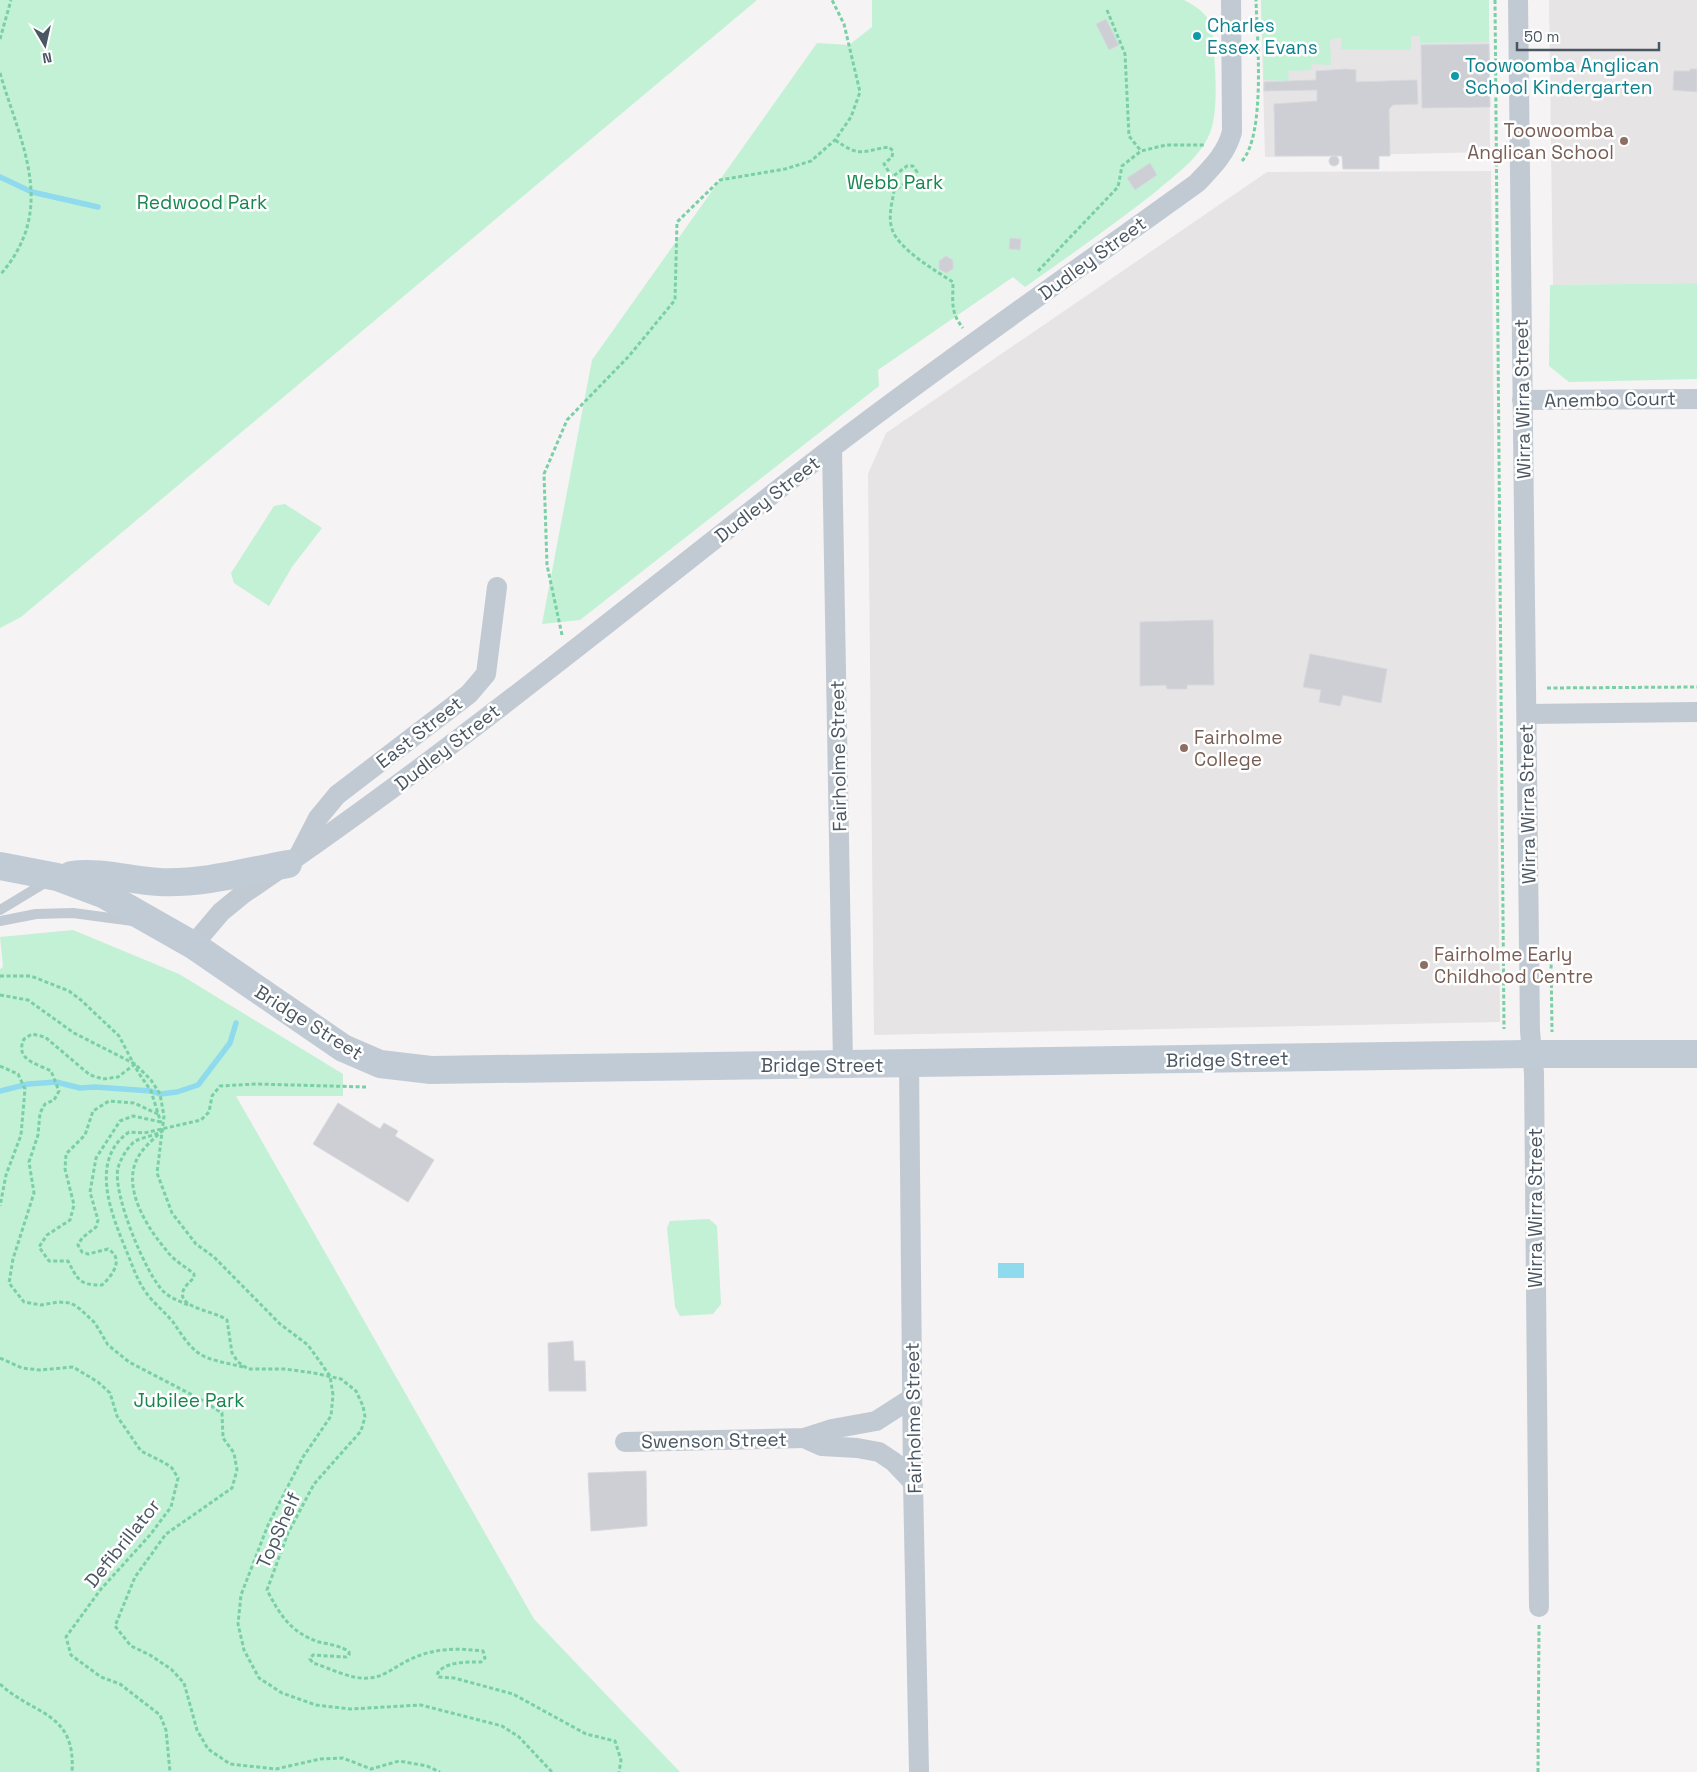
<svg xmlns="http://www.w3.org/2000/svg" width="1697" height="1772" font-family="'Space Grotesk',sans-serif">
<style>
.education{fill:#e6e4e5}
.green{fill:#c3f1d5}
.water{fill:#90daee}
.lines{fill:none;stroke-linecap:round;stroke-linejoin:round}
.stream{stroke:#90daee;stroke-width:5.5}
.building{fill:#cdcfd5;stroke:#d7d9de}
.path{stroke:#7ad0a6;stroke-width:3;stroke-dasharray:4 2.5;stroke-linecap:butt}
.lane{stroke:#c1cad2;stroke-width:10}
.street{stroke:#c1cad2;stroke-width:20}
.secondary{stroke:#c1cbd6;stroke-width:28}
.culture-dot{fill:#0f9aa8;stroke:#fff;stroke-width:2}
.education-dot{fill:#8d6e63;stroke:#fff;stroke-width:2}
.labels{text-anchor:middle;stroke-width:5;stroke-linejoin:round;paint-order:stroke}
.culture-label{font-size:19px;fill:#0d838f;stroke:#fff;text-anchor:start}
.education-label{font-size:19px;fill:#785e54;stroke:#fff;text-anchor:start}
.park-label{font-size:19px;fill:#17864f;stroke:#fff}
.street-label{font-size:19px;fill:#4a5661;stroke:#fff}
</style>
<rect width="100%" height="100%" fill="#f5f3f3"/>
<!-- education -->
<g class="education">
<polygon points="1261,0 1489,0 1490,152 1265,157"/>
<polygon points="1549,0 1697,0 1697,283 1553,285"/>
<polygon points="1491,171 1500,1022 874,1035 868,474 886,433 1267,172"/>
</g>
<!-- green -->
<g class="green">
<polygon points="0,0 757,0 21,617 0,628"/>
<path d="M872 0H1184C1197 7 1207 13 1212 27 1214 55 1220 108 1210 133 1199 159 1175 175 1154 193 1112 226 1069 256 1025 287L1013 277 878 370 879 386 580 620 542 624 592 360 817 43 849 45 872 27Z"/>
<polygon points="1261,0 1489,0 1489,42 1420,43 1420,36 1411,36 1411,50 1341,49 1342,38 1330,39 1331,65 1312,64 1311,70 1288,71 1289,81 1264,80"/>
<polygon points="1697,283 1697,379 1569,382 1549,366 1550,285"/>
<polygon points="285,504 322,528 292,567 269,606 234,583 231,573 274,506"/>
<polygon points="73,930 179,974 343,1074 343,1096 236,1096 534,1619 680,1772 0,1772 0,969 3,967 0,937"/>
<polygon points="709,1219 717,1226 721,1304 713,1314 680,1316 675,1307 667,1228 670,1221"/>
</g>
<!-- water -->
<rect class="water" x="998" y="1263" width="26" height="15"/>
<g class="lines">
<!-- stream -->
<g class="stream">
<polyline points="0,177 32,192 98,207"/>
<polyline points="0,1091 28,1084 56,1082 80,1088 95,1087 151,1091 160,1094 177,1092 198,1085 230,1043 236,1023"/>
</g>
</g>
<!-- building -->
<g class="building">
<polygon points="1106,19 1119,45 1109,50 1096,24"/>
<polygon points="1489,44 1490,107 1422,108 1421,45"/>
<polygon points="1346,69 1356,70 1356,82 1417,80 1418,104 1393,105 1389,109 1390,156 1379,156 1379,169 1343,169 1342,156 1275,156 1274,104 1317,101 1317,90 1264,91 1264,82 1316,80 1316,71"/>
<polygon points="1690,69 1697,69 1697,92 1673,90 1674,71 1690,71"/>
<circle cx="1334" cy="161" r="5"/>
<polygon points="1150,163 1157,175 1135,190 1127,178"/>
<polygon points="1010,238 1021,239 1020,250 1009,249"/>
<polygon points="946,256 953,260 953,269 946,273 939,269 939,261"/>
<polygon points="1213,620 1214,685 1187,685 1187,689 1167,689 1166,685 1140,686 1140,622"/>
<polygon points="1310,654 1387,669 1381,703 1343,695 1340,706 1319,702 1321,690 1303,687"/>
<polygon points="338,1103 380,1129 384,1123 398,1131 395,1136 434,1160 408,1202 313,1144"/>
<polygon points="573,1341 574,1361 585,1361 586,1391 549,1391 548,1343"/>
<polygon points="646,1471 647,1526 591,1531 588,1473"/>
</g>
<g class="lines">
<!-- path -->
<g class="path">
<polyline points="1495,0 1504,1029"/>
<polyline points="1107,10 1125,54 1129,136 1141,151"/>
<polyline points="0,39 11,0"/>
<path d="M0 73C21 145 58 209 0 275"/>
<path d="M835 140C861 158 861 151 889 147L893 151 892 157 884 164 892 177 907 166H913L917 172 915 176 894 191C892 203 888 217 892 229 898 249 936 271 953 282 953 302 950 312 963 328"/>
<path d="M1242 161C1266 134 1257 37 1256 0"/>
<polyline points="1038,271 1118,187 1122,166 1141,151 1166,145 1205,145"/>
<polyline points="562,635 547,565 544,474 567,420 629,356 675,300 677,222 720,180 785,169 811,161 835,140 851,117 860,92 844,24 832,0"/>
<polyline points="1547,688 1697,687"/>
<polyline points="1551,958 1552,1032"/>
<polyline points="0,976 31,976 69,991 81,1000 119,1036 138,1072 151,1091 161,1123"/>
<polyline points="0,995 28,1000 74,1033 135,1064 151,1080 160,1094 164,1116 157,1173 172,1213 196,1244 214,1257 280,1324 308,1345 330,1376 333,1395 331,1416 303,1457 268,1525 241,1595 238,1624 244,1650 259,1678 282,1693 316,1705 351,1709 421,1705 502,1726 519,1737 552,1772"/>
<path d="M135 1064 118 1077 103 1079 90 1075 45 1037 32 1034 24 1039C14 1060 38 1064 51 1071L59 1091 54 1100 45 1104 40 1113 38 1135 29 1162 34 1193 13 1259 9 1283 24 1302 41 1305 58 1302 71 1303 80 1309 95 1323 108 1345 129 1362 200 1399 222 1413 223 1438 234 1453 237 1470 232 1488 166 1534 135 1577 115 1626 131 1646 150 1655 171 1669 184 1683 197 1730 208 1749 230 1764 276 1769 320 1759 343 1758 371 1769 399 1761 427 1766 440 1772"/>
<polyline points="0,1066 18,1074 25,1089 21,1135 6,1175 0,1206"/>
<path d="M158 1114 134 1103 109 1101 93 1111 85 1135 66 1154 65 1169 74 1205 70 1220 47 1235 39 1247 49 1261H68C78 1280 79 1285 102 1285 112 1276 125 1259 108 1249L88 1254 82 1252 78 1245 82 1238 96 1227 98 1220 90 1192 96 1158 120 1121 133 1116 161 1122"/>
<path d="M163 1130C154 1139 143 1147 137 1159 122 1189 148 1229 167 1251 174 1261 185 1266 194 1274V1278C159 1307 213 1309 227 1320L232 1353 238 1362 248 1369H285L314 1373 341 1379 356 1391 363 1406 365 1417 361 1431 314 1484 288 1533 267 1590C280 1615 290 1632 319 1642 328 1644 342 1646 349 1652V1655L346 1657 313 1655 310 1659 313 1663C330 1668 351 1680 369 1678 385 1677 397 1665 411 1659 434 1648 457 1648 483 1651L485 1658 481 1662C469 1662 442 1661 437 1675L439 1677 454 1678 513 1694 586 1734 615 1741 621 1760 619 1772"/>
<path d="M158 1133C150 1137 136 1138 131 1145 125 1151 120 1161 118 1168 112 1193 146 1275 164 1292 171 1298 179 1301 188 1305"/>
<polyline points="0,1358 22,1368 40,1370 73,1367 98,1382 110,1393 117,1416 141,1451 165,1463 172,1468 178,1478 171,1507 150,1535 101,1589 66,1637 71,1655 101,1677 120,1684 160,1715 166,1730 170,1772"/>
<path d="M243 1367C228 1363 209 1361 197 1352 187 1344 180 1332 173 1322 164 1311 153 1303 145 1291 136 1278 132 1264 126 1250 111 1213 89 1160 129 1132L144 1133 201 1120 209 1112 212 1096 220 1086 256 1084 366 1087"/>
<path d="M0 1684C34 1716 76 1711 72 1772"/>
<polyline points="1538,1772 1539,1625"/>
</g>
<!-- lane -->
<g class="lane">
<polyline points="0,910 48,881"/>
<polyline points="0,921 36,914 73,913 133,921"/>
</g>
<!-- street -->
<g class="street">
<polyline points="1518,0 1530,1031 1534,1073 1539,1607"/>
<polyline points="1522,400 1697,399"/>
<polyline points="832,448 843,1064"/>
<polyline points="1527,714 1697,712"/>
<polyline points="300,853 318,818 337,795 469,694 486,674 497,587"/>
<path d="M193 945 221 912 243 894C446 757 635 600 829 450 949 358 1074 272 1197 183 1212 167 1226 154 1232 132L1231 0"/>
<polyline points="909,1064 913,1482 919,1772"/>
<polyline points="804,1438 822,1446 857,1448 879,1452 894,1462 913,1482"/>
<polyline points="625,1442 804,1438 832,1429 876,1421 912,1398"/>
</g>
<!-- secondary -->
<g class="secondary">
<polyline points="0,866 57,877 105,895 193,945 343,1048 380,1064 431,1070 1532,1054 1697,1054"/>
<path d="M71 875C100 871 129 880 159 882 202 884 245 872 288 864"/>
</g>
</g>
<!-- markers -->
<g class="culture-dot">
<circle cx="1197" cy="36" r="5"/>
<circle cx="1455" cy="76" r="5"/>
</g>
<g class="education-dot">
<circle cx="1624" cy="141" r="5"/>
<circle cx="1184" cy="748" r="5"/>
<circle cx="1424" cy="965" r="5"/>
</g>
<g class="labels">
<!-- culture labels -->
<g class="culture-label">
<text x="1207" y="32">Charles<tspan x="1207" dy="22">Essex Evans</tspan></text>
<text x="1465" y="72">Toowoomba Anglican<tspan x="1465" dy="22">School Kindergarten</tspan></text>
</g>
<!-- education labels -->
<g class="education-label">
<text x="1614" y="137" text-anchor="end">Toowoomba<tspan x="1614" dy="22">Anglican School</tspan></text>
<text x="1194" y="744">Fairholme<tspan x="1194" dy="22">College</tspan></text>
<text x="1434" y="961">Fairholme Early<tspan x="1434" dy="22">Childhood Centre</tspan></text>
</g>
<!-- park labels -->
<g class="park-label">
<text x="895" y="189">Webb Park</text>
<text x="202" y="209">Redwood Park</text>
<text x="189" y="1407">Jubilee Park</text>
</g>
<!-- street labels -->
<g class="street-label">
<text transform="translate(1092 258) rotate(-36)" y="7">Dudley Street</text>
<text transform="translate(1522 399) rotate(-91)" y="7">Wirra Wirra Street</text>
<text transform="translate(1610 399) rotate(-1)" y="7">Anembo Court</text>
<text transform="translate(767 499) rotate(-38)" y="7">Dudley Street</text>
<text transform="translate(419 732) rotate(-38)" y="7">East Street</text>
<text transform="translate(447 747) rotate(-38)" y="7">Dudley Street</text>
<text transform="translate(838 756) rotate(-91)" y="7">Fairholme Street</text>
<text transform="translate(1527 804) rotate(-91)" y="7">Wirra Wirra Street</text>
<text transform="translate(309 1022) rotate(32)" y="7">Bridge Street</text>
<text transform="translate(1227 1059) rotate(-1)" y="7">Bridge Street</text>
<text x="822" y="1072">Bridge Street</text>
<text transform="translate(1535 1208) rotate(-90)" y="7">Wirra Wirra Street</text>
<text transform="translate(913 1418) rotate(-91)" y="7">Fairholme Street</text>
<text transform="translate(714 1440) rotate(-1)" y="7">Swenson Street</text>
<text transform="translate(278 1530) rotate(-66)" y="7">TopShelf</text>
<text transform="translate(122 1543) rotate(-51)" y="7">Defibrillator</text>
</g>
</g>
<!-- north arrow -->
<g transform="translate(45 45) rotate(171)" stroke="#ffffff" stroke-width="4" paint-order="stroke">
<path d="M0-4L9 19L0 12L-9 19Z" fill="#4a5661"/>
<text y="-8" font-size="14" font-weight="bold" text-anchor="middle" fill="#4a5661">N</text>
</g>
<!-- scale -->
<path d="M1517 42v8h142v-8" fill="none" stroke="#4a5661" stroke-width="2.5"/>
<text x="1524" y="42" font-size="15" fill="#4a5661" stroke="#ffffff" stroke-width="4" paint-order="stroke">50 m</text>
</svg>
